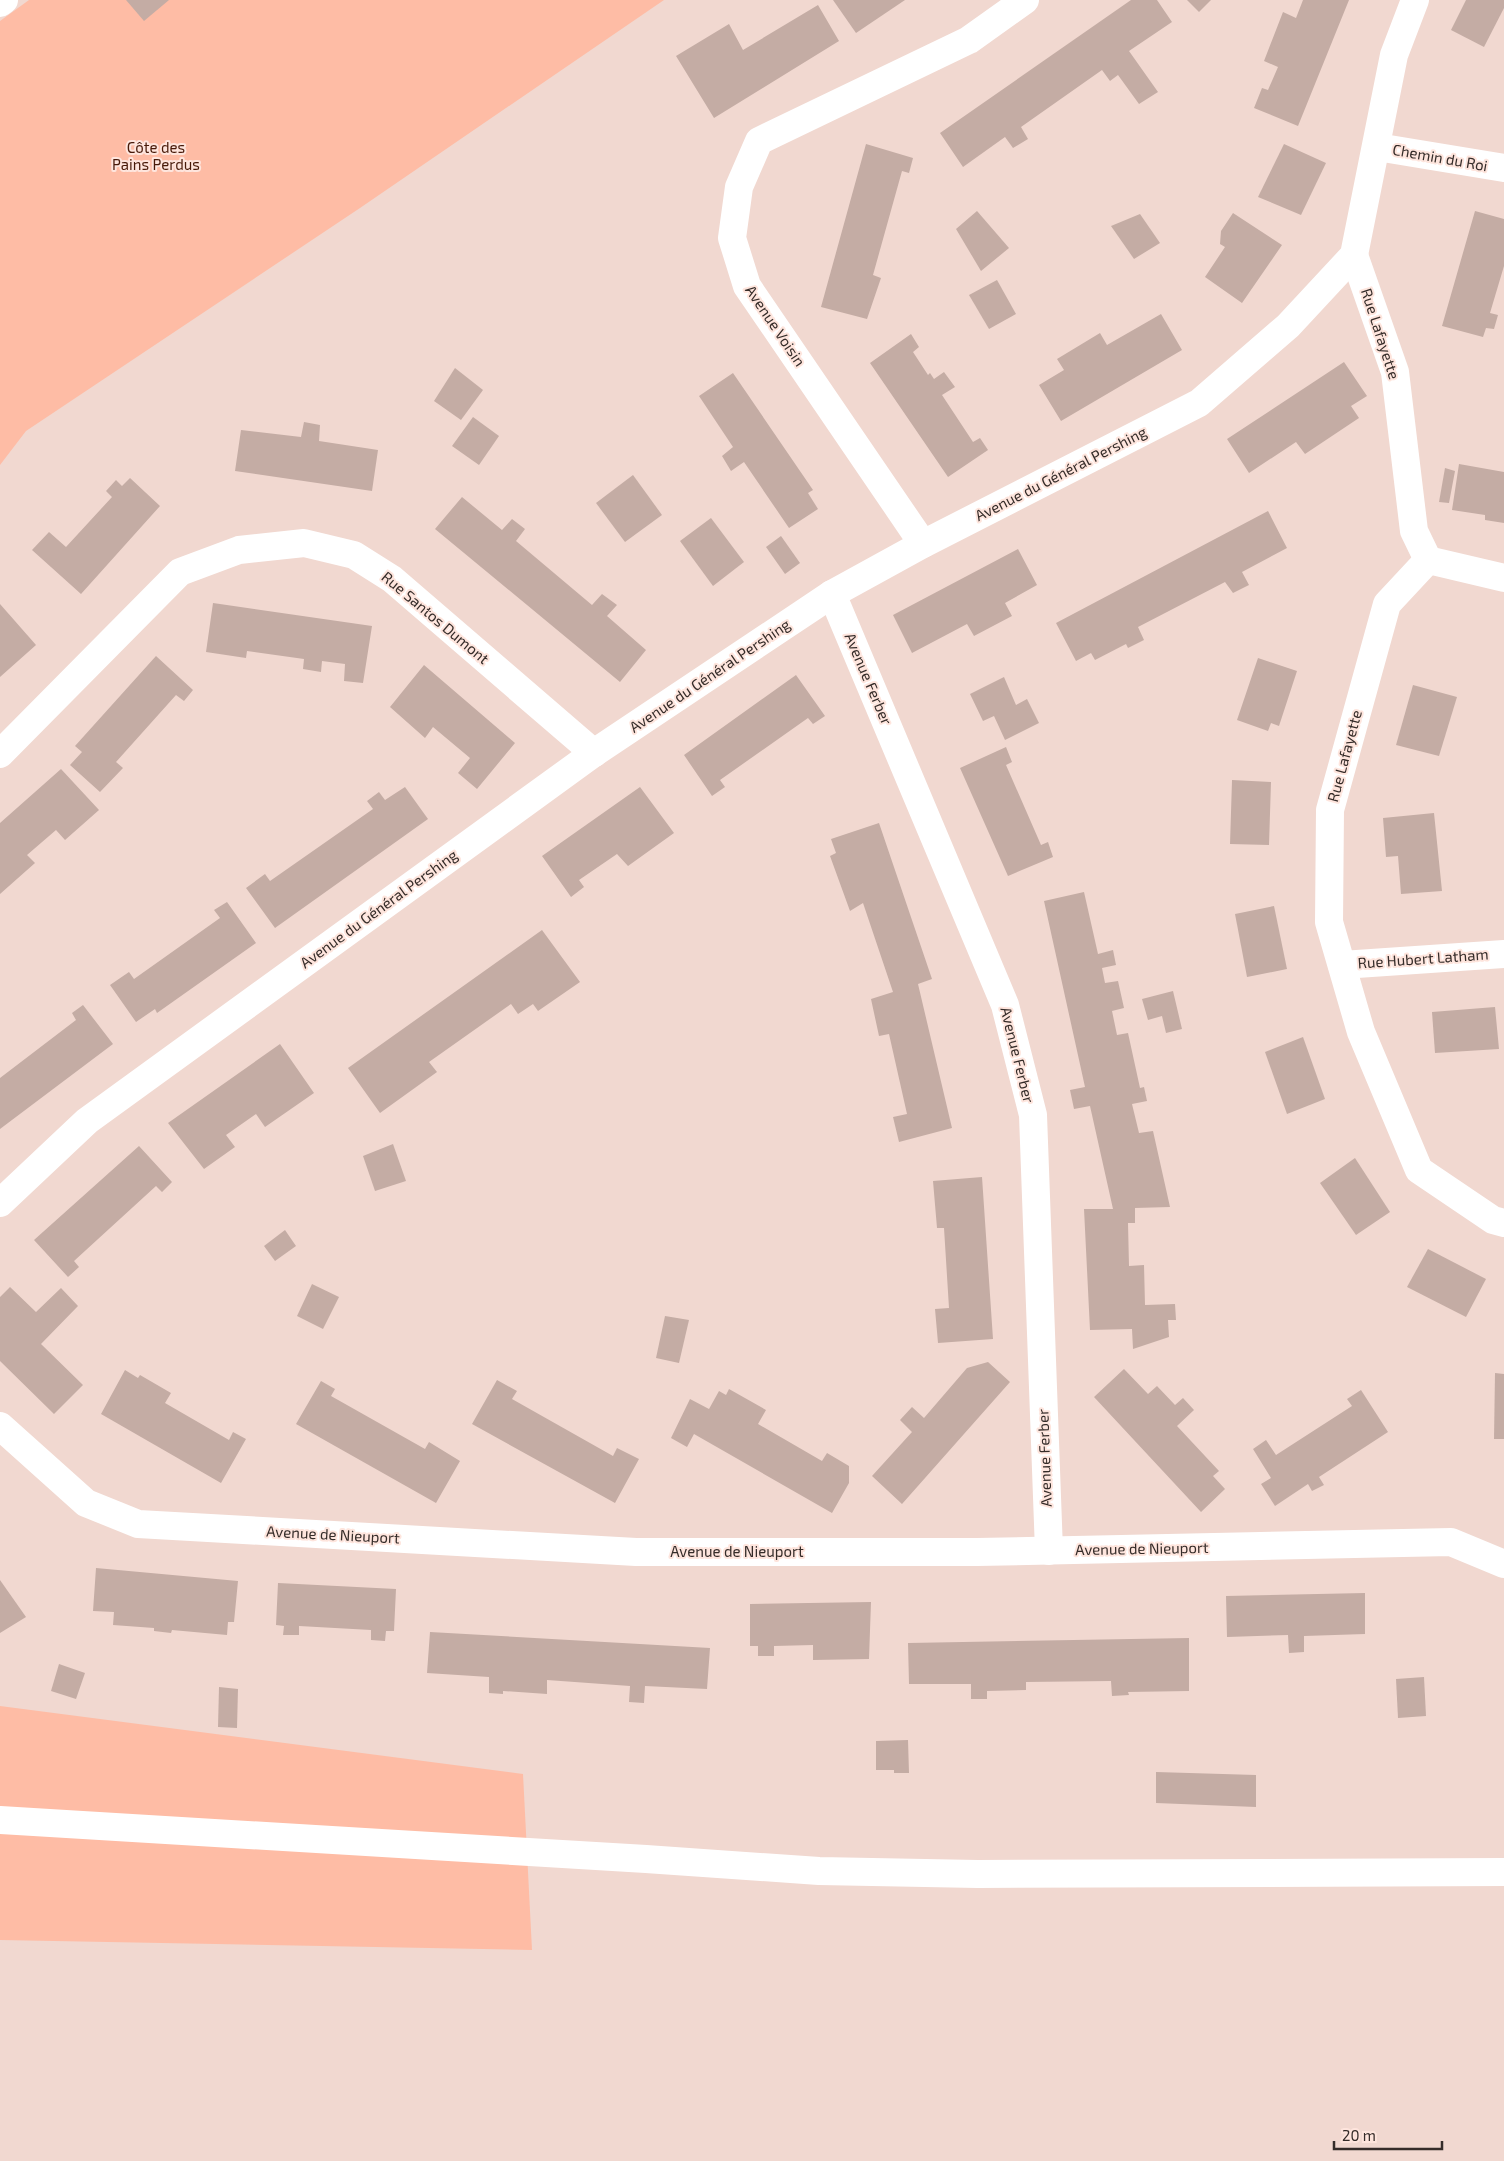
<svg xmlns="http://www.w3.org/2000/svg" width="1504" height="2161" font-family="'Exo 2',sans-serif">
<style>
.green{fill:#febca5}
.building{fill:#c4aca4}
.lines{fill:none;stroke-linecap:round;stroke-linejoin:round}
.minor{stroke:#fff;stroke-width:28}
.primary{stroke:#fff;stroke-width:28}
.labels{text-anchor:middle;stroke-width:4;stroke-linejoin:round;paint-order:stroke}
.park-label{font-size:15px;fill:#481a09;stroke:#fee5dd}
.street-label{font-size:15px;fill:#352c29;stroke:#fee5dd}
</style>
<rect width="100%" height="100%" fill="#f1d8d0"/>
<!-- green -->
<g class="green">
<polygon points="29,0 664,0 360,208 26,431 0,465 0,21"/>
<polygon points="0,1706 523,1774 532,1950 0,1940"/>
</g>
<!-- building -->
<g class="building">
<polygon points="126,0 169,0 144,21"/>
<polygon points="833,0 905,0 856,33"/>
<polygon points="1131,0 1157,0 1172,22 1129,51 1158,92 1139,104 1118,75 1110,81 1102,70 1021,127 1028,139 1013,148 1005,137 963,167 940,133"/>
<polygon points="1187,0 1211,0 1199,12"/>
<polygon points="1303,0 1349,0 1298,126 1254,108 1262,88 1268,90 1278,67 1264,61 1283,12 1296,18"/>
<polygon points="1466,0 1504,0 1504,8 1484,47 1451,30"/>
<polygon points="818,5 839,41 714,118 676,56 729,24 743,50"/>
<polygon points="866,144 913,158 909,173 902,171 873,275 881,278 867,319 821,307"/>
<polygon points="1284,144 1326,163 1301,215 1258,197"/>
<polygon points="977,211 1009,248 981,271 956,229"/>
<polygon points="1475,211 1504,219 1504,266 1490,313 1498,315 1494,329 1486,328 1483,337 1442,326"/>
<polygon points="1233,213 1282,245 1242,303 1205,277 1225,247 1220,244 1221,231"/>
<polygon points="1140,214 1160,243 1134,259 1111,226"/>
<polygon points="997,280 1016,314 989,329 969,295"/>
<polygon points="1161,314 1182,350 1061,421 1039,385 1064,370 1057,359 1100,333 1107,345"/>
<polygon points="911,334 919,347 913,352 928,375 930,373 934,379 944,372 955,387 942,395 973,442 980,438 988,450 948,477 870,363"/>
<polygon points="1344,362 1367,396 1351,406 1359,418 1305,454 1296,442 1249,473 1227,439"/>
<polygon points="455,368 483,390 461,420 434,401"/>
<polygon points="733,373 813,490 808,493 818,509 789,528 744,462 731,471 722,456 733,447 699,396"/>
<polygon points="473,417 499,436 479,465 452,446"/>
<polygon points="304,422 320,425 319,441 378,450 372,491 235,471 241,430 301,437"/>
<polygon points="1459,464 1504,472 1504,523 1485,520 1485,515 1452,510"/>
<polygon points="1445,468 1455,471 1449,503 1439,502"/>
<polygon points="633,475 662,515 625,542 596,503"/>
<polygon points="130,478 160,506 81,594 32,550 49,532 66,547 112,497 106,491 116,480 122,486"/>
<polygon points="462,497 502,530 512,519 525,529 516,541 592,605 602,594 617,605 607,616 646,650 620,682 435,529"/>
<polygon points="1268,511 1287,548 1242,572 1249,585 1233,593 1225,582 1138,627 1144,640 1128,648 1126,644 1095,660 1091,653 1076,661 1056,623"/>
<polygon points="711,518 744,562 713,586 680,541"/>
<polygon points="781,536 800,563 785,574 766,547"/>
<polygon points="1018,549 1037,585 1005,603 1012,616 974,636 967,624 912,653 893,615"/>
<polygon points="213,603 372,626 363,683 344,681 345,664 322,661 321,672 303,669 304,659 247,651 246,658 206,652"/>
<polygon points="0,604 36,645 0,677"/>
<polygon points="156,656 193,690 184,701 176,695 116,762 123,768 100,792 70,765 82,752 75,746"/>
<polygon points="1258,658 1297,671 1279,726 1271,723 1268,731 1237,720"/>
<polygon points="424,665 515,743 477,789 458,773 470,758 433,727 425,738 390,707"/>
<polygon points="796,675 825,716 813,724 808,718 720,780 725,787 712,796 684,755"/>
<polygon points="1004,677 1016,705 1027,699 1039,723 1005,740 994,716 983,721 970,694"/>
<polygon points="1413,685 1457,697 1439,756 1396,745"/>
<polygon points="1006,747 1012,762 1006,765 1041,845 1048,842 1053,857 1008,876 960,768"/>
<polygon points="61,769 99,810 65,840 56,830 27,855 35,863 0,894 0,823"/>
<polygon points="1232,780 1271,782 1269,845 1230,844"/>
<polygon points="405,787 428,819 275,928 246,888 265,874 270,881 373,809 367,801 379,792 385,800"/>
<polygon points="640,787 674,833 628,866 617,854 579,880 584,887 571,897 542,856"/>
<polygon points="1434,813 1442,891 1401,894 1398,856 1386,857 1383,818"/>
<polygon points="879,823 932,979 918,984 952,1128 899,1142 893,1117 907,1114 889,1034 879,1036 871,999 893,992 863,903 850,911 830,856 836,853 831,839"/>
<polygon points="1084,892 1098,954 1113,950 1116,965 1102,968 1105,983 1118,981 1124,1008 1112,1011 1117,1035 1128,1033 1140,1088 1144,1087 1147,1101 1132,1104 1139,1133 1153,1131 1170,1207 1135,1208 1135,1223 1128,1223 1129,1266 1144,1265 1145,1305 1175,1304 1176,1320 1168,1320 1169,1337 1133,1349 1132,1329 1090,1330 1084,1209 1113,1209 1090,1106 1074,1109 1070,1090 1085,1087 1044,901"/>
<polygon points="227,902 256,943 157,1013 155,1009 136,1022 110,985 129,972 134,979 220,918 214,910"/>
<polygon points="1274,906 1287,969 1247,977 1235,914"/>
<polygon points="542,930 580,982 538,1011 533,1004 518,1014 511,1004 429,1062 437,1072 380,1113 348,1068"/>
<polygon points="1173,991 1182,1029 1166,1033 1162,1016 1148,1020 1142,999"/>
<polygon points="83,1005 113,1044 0,1129 0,1078 76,1020 72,1013"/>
<polygon points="1495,1007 1499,1049 1435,1053 1432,1012"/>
<polygon points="1303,1037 1325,1099 1287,1114 1265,1052"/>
<polygon points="280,1044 314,1093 265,1127 256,1114 226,1135 235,1147 204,1169 168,1123"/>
<polygon points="393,1144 406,1181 375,1191 363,1156"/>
<polygon points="139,1146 172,1182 162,1192 156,1186 74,1261 79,1267 68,1277 34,1240"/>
<polygon points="1355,1158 1390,1212 1356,1235 1320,1183"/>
<polygon points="982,1177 993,1339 938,1343 935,1309 949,1308 944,1228 937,1228 933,1181"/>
<polygon points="285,1230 296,1246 275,1261 264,1246"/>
<polygon points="1428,1249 1486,1279 1466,1317 1407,1287"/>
<polygon points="312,1284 339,1297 323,1329 297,1316"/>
<polygon points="10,1287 36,1312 61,1288 78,1306 41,1344 83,1385 54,1414 0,1361 0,1297"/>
<polygon points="665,1316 689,1320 679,1363 656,1358"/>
<polygon points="988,1362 1010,1382 902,1504 872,1476 912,1432 900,1420 912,1407 924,1418 967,1368"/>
<polygon points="1124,1369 1148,1394 1157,1386 1175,1405 1183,1398 1194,1410 1177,1426 1219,1471 1213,1476 1225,1489 1201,1512 1094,1397"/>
<polygon points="125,1370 138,1378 140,1375 171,1393 165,1403 229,1440 233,1432 246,1439 221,1483 101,1414"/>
<polygon points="1495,1373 1504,1374 1504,1439 1494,1439"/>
<polygon points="497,1380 517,1391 512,1399 613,1456 617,1448 639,1459 615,1503 472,1424"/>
<polygon points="321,1381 335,1389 331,1396 425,1449 429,1442 460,1461 436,1503 296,1424"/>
<polygon points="729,1389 766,1410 758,1424 822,1461 827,1453 849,1466 849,1483 832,1513 694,1434 687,1447 671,1438 690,1399 709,1409 719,1391 726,1395"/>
<polygon points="1361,1390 1388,1432 1319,1477 1324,1485 1312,1491 1308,1484 1275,1506 1261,1484 1271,1478 1253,1449 1266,1440 1276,1455 1352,1406 1347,1399"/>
<polygon points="96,1568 238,1581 234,1622 228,1622 227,1635 172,1630 171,1633 154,1631 154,1628 113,1625 114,1612 93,1611"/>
<polygon points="0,1580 26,1617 0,1633"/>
<polygon points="278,1583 396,1589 394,1631 386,1631 385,1641 371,1640 371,1630 299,1626 299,1635 283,1635 284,1626 276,1625"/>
<polygon points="1365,1593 1365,1634 1304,1636 1304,1652 1289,1653 1288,1635 1227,1637 1226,1596"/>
<polygon points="871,1602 869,1659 813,1660 813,1645 774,1646 774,1656 758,1656 758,1646 750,1646 750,1604"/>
<polygon points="430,1632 710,1648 707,1689 645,1686 644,1703 629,1702 630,1686 547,1680 547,1694 503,1691 503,1694 489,1693 489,1677 427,1673"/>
<polygon points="1189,1638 1189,1691 1128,1692 1129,1695 1112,1696 1111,1681 1026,1682 1026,1690 987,1691 987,1699 971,1699 971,1684 909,1684 908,1643"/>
<polygon points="59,1664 85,1673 76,1699 51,1691"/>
<polygon points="1424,1677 1426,1716 1398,1718 1396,1679"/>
<polygon points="219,1687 238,1689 237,1728 218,1727"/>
<polygon points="908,1740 909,1773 894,1773 894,1770 876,1770 876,1741"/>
<polygon points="1156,1772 1256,1775 1256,1807 1156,1803"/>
</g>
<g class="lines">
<!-- minor -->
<g class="minor">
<polyline points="0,3 4,0"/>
<polyline points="1377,147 1504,168"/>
<polyline points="1354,255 1395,372 1414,531 1428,560"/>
<polyline points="923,544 747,286 732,238 739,187 759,141 969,40 1025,0"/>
<polyline points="1428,560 1387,604 1330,810 1329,922 1361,1032 1419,1170 1493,1220 1504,1223"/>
<polyline points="1428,560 1504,578"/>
<polyline points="832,594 1005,1005 1033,1115 1049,1551"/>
<polyline points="0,754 180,572 239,550 304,543 354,555 392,579 594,753"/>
<polyline points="1342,965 1504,954"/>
<polyline points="0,1203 87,1121 594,753 832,594 923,544 1199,403 1288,326 1354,255 1394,55 1415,0"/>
<polyline points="0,1426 86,1503 138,1524 636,1552 977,1552 1451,1542 1504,1564"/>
</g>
<!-- primary -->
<polyline class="primary" points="0,1820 646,1859 819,1871 978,1874 1504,1872"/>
</g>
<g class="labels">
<!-- park labels -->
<g class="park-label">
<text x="156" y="153">Côte des<tspan x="156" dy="17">Pains Perdus</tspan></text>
</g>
<!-- street labels -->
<g class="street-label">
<text transform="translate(1440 158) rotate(10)" y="5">Chemin du Roi</text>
<text transform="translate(775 326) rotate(56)" y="5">Avenue Voisin</text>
<text transform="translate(1380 334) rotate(72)" y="5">Rue Lafayette</text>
<text transform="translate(1061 474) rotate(-27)" y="5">Avenue du Général Pershing</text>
<text transform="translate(435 618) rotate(40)" y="5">Rue Santos Dumont</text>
<text transform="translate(710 676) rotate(-34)" y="5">Avenue du Général Pershing</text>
<text transform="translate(868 679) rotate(67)" y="5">Avenue Ferber</text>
<text transform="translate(1345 756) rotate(-75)" y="5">Rue Lafayette</text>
<text transform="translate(379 909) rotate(-36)" y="5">Avenue du Général Pershing</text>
<text transform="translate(1423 959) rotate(-4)" y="5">Rue Hubert Latham</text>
<text transform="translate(1017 1055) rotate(76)" y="5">Avenue Ferber</text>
<text transform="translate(1045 1458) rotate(-92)" y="5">Avenue Ferber</text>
<text transform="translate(333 1535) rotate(3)" y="5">Avenue de Nieuport</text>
<text transform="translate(1142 1549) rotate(-1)" y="5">Avenue de Nieuport</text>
<text x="737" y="1557">Avenue de Nieuport</text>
</g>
</g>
<!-- scale -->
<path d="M1334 2141v8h108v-8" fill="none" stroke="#352c29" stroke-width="2.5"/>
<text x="1342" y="2141" font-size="15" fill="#352c29" stroke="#fee5dd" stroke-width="4" paint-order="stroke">20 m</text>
</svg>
